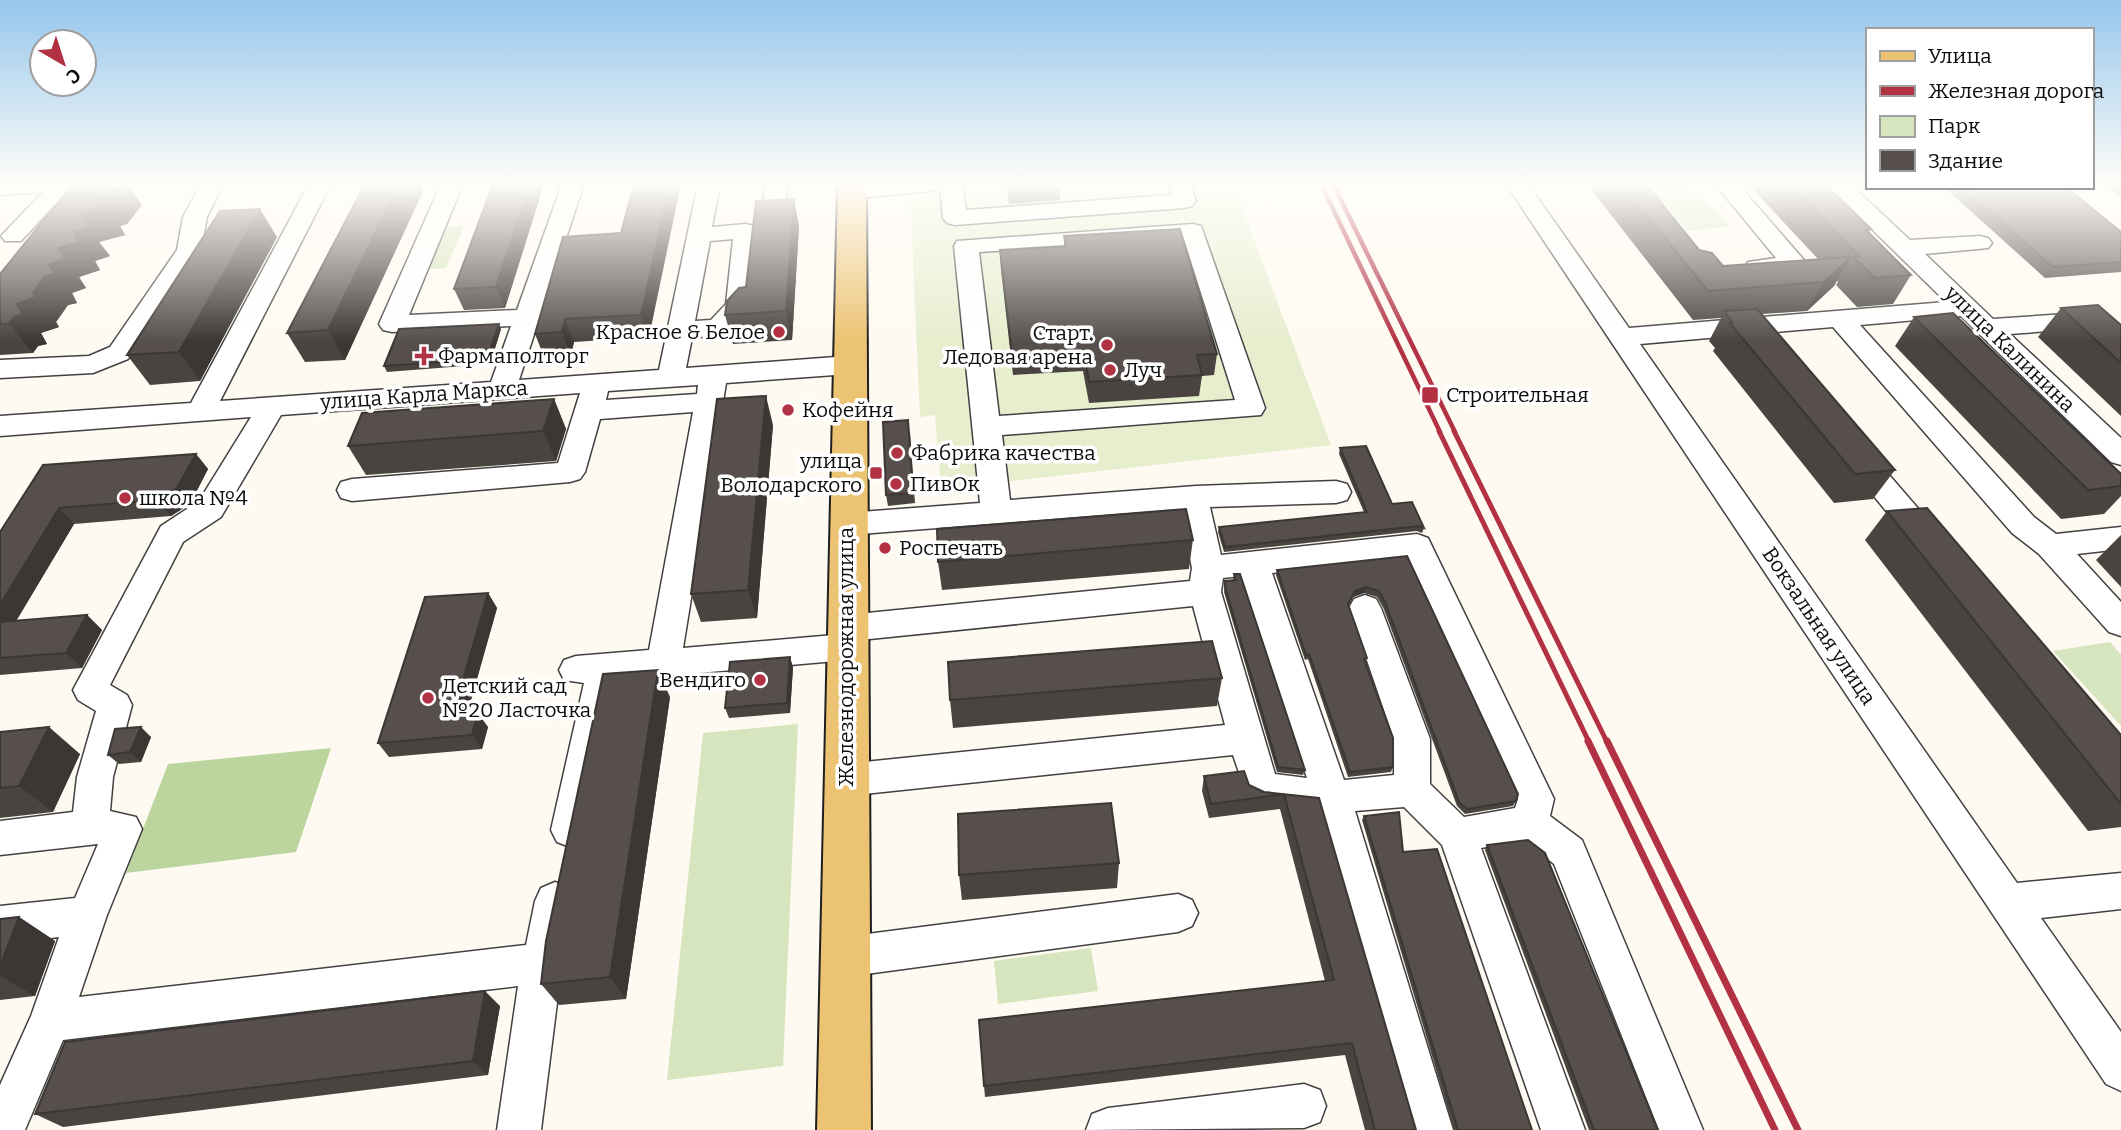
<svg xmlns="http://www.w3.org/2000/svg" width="2121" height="1130" font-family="Bitter,serif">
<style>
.green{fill:#d6e5bd}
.forest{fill:#bcd59e}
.pitch{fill:#e6eece}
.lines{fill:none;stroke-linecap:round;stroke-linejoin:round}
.minor-casing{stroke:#414141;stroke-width:3}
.major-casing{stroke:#1f1f1f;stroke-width:4}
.minor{fill:#fff;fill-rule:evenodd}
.major{fill:#ecc372;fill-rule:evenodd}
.rail-far2{stroke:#b23244;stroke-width:4.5}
.rail-far1{stroke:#b23244;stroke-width:5}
.rail{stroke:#b23244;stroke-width:7}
.wall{fill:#4a4440}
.shaded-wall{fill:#3c3734}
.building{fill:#564f4b;stroke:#3c3734;stroke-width:2}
.poi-dot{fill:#b23244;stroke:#fff;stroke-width:2.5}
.labels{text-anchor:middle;stroke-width:7;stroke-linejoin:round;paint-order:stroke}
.poi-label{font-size:21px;fill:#0e0e0e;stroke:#fff;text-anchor:start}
.street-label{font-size:21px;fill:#0e0e0e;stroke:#fff}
</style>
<rect width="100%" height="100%" fill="#fefaf1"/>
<!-- green -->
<g class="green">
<polygon points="1647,184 1690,184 1731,226 1689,231"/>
<polygon points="464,226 446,268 419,270 438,227"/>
<polygon points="2110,642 2121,655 2121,726 2053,651"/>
<polygon points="798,724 783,1066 667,1080 703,733"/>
<polygon points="1091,948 1098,991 998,1004 994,961"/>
</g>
<!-- forest -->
<polygon class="forest" points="331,748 296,852 126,873 168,764"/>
<!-- pitch -->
<polygon class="pitch" points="929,184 1233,184 1331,445 941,489 935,415 920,417 910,192"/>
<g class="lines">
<!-- minor casing -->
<g class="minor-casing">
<g id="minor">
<polygon points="0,184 74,184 21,241 5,241 1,236 43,192 0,195"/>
<polygon points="201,184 223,184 207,217 201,250 128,359 93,373 0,378 0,360 89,356 110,347 177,250 183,217"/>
<path d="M309 184H331L220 401 491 382 511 326 392 332 383 330 379 324 441 184H463L409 315 517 310 562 184H584L519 380 659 370 698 184H720L712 227 746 224 754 226 758 231 752 306 727 334 692 338 686 368 849 356 858 359 862 365 858 371 849 374 726 383 683 648 834 635 831 628 835 619 847 615 1190 581 1192 568 1180 509 847 535 836 532 832 524 836 516 847 513 980 503 954 246 957 241 1193 224 1201 226 1265 408 1261 415 1002 435 1010 500 1196 486 1336 481 1347 484 1351 492 1347 500 1336 503 1210 507 1221 555 1417 534 1428 538 1554 799 1550 816 1582 840 1703 1130H1659L1554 864 1524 840 1481 848 1585 1130H1541L1442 845 1404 807 1355 811 1453 1130H1409L1318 811 1261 804 1248 799 1233 755 845 796 832 791 827 780 832 769 845 764 1225 725 1193 606 860 640 864 647 859 656 847 660 618 680 589 830 583 842 570 847 557 842 551 830 584 683 564 680 559 670 564 660 576 656 649 650 693 412 600 419 585 472 580 479 570 482 352 501 341 498 337 490 341 482 352 479 558 463 580 393 281 415 221 517 183 542 110 685 127 695 132 705 113 777 110 811 136 817 142 829 107 915 79 997 526 945 535 901 541 888 555 882 569 888 575 901 562 963 541 1130H497L518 986 63 1040 25 1130H0V1085L31 1016 59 937 0 944V906L75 898 98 844 0 855V821L73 812 77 777 96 711 78 700 73 690 161 526 199 501 251 417 0 436V416L191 403ZM733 239 726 304 711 320 695 321 710 241ZM1184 239 1235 400 999 416 979 252ZM698 385 697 394 606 400 608 391ZM1407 559 1518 799 1515 808 1464 817 1430 784V739L1381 608 1376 599 1365 595 1354 599 1349 608 1394 739V775L1344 780 1272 573ZM1241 576 1307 778 1275 774 1221 592 1223 578Z"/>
<polygon points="765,184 787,184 786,217 782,222 766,222 762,217"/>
<polygon points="861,184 962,184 966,210 1171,195 1168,184 1190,184 1196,201 1192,206 1184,208 955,225 947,223 943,218 940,185 937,189 929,191 852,199 844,197 841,192 844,187"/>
<polygon points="1506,184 1528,184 1629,328 1946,302 1826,184 1850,184 1910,240 1980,236 1988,238 1992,243 1988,248 1925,254 1993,319 2082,313 2091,315 2121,342 2121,365 2112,362 2076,329 2010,334 2121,438 2121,465 2111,462 1961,316 1860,325 2034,517 2056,534 2121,527 2121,549 2077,554 2121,602 2121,636 2109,632 2039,554 2012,533 1833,327 1640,344 2017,883 2121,873 2121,909 2041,918 2121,1032 2121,1091 2106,1084"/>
<polygon points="1715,184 1738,184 1803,259 1806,264 1803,269 1757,274 1748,272 1745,267 1748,262 1776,258"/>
<polygon points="1855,444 1865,447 1941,535 1945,543 1941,551 1930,555 1919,551 1845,461 1841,454 1845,447"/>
<polygon points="1178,894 1192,900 1198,913 1192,926 1178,932 844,977 830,971 824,957 830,943 844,937"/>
<polygon points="1304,1084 1320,1090 1326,1106 1320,1122 1304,1128 1086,1130 1092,1114 1108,1108"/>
</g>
</g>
<!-- major casing -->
<g class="major-casing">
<polygon id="major" points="838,184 866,184 871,1130 817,1130"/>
</g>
<!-- minor -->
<use href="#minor" class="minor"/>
<!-- major -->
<use href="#major" class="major"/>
<!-- rail-far2 -->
<g class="rail-far2">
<polyline points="1321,184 1440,432"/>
<polyline points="1333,184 1455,432"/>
</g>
<!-- rail-far1 -->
<g class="rail-far1">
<polyline points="1439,431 1589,742"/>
<polyline points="1454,431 1607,742"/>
</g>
<!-- rail -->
<g class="rail">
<polyline points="1588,741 1775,1130"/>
<polyline points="1607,741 1798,1130"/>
</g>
</g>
<!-- wall -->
<g class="wall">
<polygon points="365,184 420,184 423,191 345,360 305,362 287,333"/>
<polygon points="493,184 544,184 505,308 464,310 454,289"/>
<polygon points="1006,184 1102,184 1060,187 1060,200 1009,204"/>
<polygon points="1587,184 1646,184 1699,250 1723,266 1818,259 1748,184 1825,184 1871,229 1869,232 1911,275 1893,304 1857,307 1836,285 1838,282 1837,280 1834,286 1807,311 1762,314 1895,470 1873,499 1834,503 1713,351 1715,348 1709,341 1721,318 1693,320"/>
<polygon points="2105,184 2121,184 2121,197"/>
<polygon points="1944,187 2066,187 2121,232 2121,272 2045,278"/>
<polygon points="794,199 799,227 792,340 733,344 725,315 746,287"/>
<polygon points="142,205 127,224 120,226 125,235 99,242 110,256 95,261 100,270 79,277 86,288 72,293 77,303 68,305 56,322 59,327 41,333 47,344 38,346 33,353 0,355 0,274"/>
<polygon points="621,233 649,337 574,342 571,355 544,357 535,334"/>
<polygon points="1064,236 1217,354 1214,375 1202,376 1199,396 1089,403 1083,371 1013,375 1001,270 1000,250 1064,246"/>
<polygon points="277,237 200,381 150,385 127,355"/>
<polygon points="2061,308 2121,325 2121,416 2038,337"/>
<polygon points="1914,317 2121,474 2121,496 2104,514 2061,519 1895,346"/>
<polygon points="501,329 490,364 387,372 384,366"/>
<polygon points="554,399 566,429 556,461 366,475 348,446"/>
<polygon points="773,425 757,618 701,622 691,594"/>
<polygon points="910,431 915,503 888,506 886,495"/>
<polygon points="1340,448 1392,504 1424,528 1422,533 1417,531 1224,552 1218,532 1219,527 1364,512 1339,454"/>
<polygon points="196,454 208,469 190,504 171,516 74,524 16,621 87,615 102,630 82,668 0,675 0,532"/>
<polygon points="1887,511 2121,735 2121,827 2088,831 1865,540"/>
<polygon points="2121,535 2121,587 2096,560"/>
<polygon points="1193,539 1189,569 942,590 938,562"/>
<polygon points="1407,556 1516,801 1513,806 1465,814 1457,806 1383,607 1377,597 1364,593 1353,597 1349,605 1393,767 1391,772 1348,777 1308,659 1305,660 1276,575 1277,570"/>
<polygon points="1234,574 1305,770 1303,775 1277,772 1224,592 1225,581 1233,580"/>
<polygon points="488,593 497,608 467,713 488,727 482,749 389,757 378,743"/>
<polygon points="793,667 790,713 729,718 725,708"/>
<polygon points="1222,678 1217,706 953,728 950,700"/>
<polygon points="670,697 626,999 559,1005 541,984"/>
<polygon points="0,732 80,754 53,812 0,818"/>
<polygon points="151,737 141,762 119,764 108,755"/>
<polygon points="1204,776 1249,785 1264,792 1319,798 1416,1130 1365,1130 1345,1055 985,1097 984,1086 1325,981 1280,809 1209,818 1202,791"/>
<polygon points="1364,816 1403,852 1532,1130 1454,1130 1362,820"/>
<polygon points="1487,845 1658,1130 1589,1130 1485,850"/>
<polygon points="1119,863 1117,888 962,900 959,875"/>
<polygon points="19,917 55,941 35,996 0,1000 0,919"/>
<polygon points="500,1006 488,1075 63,1127 35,1114"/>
</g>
<!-- shaded-wall -->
<g class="shaded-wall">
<polygon points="117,184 128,184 142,205 127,224 120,226 125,235 99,242 110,256 95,261 100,270 79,277 86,288 72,293 77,303 68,305 56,322 59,327 41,333 47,344 38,346 33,353 9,324 17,304 33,293 58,248 74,232 79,213"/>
<polygon points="399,184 420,184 423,191 345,360 328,330"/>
<polygon points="530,184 544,184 505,308 496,287"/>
<polygon points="670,184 681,184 649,337 641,315"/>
<polygon points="794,199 799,227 792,340 786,311"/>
<polygon points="260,209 277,237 200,381 179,352"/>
<polygon points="1851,257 1834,286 1807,311 1824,282"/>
<polygon points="565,319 574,342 571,355 562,332"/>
<polygon points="499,324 501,329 490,364 487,359"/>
<polygon points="766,396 773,425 757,618 748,590"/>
<polygon points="554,399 566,429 556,461 543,431"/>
<polygon points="196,454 208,469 190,504 171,516 158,500"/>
<polygon points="59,508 74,524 6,638 0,633 0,605"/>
<polygon points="1366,587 1364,593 1353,597 1347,609 1355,591"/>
<polygon points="488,593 497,608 463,729 453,715"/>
<polygon points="87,615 102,630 82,668 66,653"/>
<polygon points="790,657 793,667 790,713 787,703"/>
<polygon points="658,670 670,697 626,999 610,977"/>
<polygon points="478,713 488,727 482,749 472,735"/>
<polygon points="49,727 80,754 53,812 19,786"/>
<polygon points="141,727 151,737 141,762 130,752"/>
<polygon points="19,917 55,941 35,996 0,976 0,966"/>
<polygon points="485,991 500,1006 488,1075 473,1061"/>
</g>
<!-- building -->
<g class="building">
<polygon points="73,184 117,184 108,196 101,197 106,206 79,213 89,227 74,232 79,242 58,248 65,259 49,264 55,274 45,276 33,293 36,297 17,304 23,314 14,317 9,324 0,324 0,274"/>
<polygon points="365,184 399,184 328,330 287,333"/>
<polygon points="493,184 530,184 496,287 454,289"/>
<polygon points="634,184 670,184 641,315 565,319 562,332 535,334 563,237 621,233"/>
<polygon points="1621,184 1646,184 1699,250 1712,253 1723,266 1851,257 1824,282 1708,291"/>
<polygon points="1789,184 1825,184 1871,229 1866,230 1911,275 1875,278 1853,257 1859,256"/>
<polygon points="1961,187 2066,187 2121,232 2121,262 2053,267"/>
<polygon points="794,199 786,311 725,315 727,301 739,288 746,287 756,201"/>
<polygon points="260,209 179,352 127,355 220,211"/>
<polygon points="1180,229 1217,354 1197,355 1202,375 1089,382 1084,350 1012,355 1000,250 1066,246 1064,236"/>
<polygon points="2098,305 2121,325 2121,363 2061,308"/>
<polygon points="1757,309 1895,470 1855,474 1729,322 1732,322 1724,311"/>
<polygon points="1953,313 2121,474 2121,486 2088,490 1914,317"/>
<polygon points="499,324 487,359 384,366 399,329"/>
<polygon points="766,396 748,590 691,594 717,399"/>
<polygon points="554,399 543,431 348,446 362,413"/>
<polygon points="908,420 913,493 886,495 883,422"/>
<polygon points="1366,446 1392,504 1412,502 1424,528 1419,526 1225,547 1219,527 1367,512 1340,448"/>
<polygon points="196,454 177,488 158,500 59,508 0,605 0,532 43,465"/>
<polygon points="1927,508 2121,735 2121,804 1887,511"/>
<polygon points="1186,509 1193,540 938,562 937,529"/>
<polygon points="1407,556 1518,794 1516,801 1467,809 1459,802 1385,602 1379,591 1366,587 1355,591 1348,604 1367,658 1364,659 1393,738 1393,767 1350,772 1309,654 1306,655 1277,570"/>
<polygon points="1234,574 1240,574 1305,770 1278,767 1225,587 1225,581 1236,580"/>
<polygon points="488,593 453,715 478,713 472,735 378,743 425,597"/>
<polygon points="87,615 66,653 0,658 0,622"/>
<polygon points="1212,641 1222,678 950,700 948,662"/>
<polygon points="790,657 787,703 725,708 730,662"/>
<polygon points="658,670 610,977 541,984 546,941 603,674"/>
<polygon points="49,727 19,786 0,788 0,732"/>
<polygon points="141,727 130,752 108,755 115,729"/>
<polygon points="1244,771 1249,785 1264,792 1319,798 1416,1130 1375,1130 1352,1043 984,1086 979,1020 1334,980 1284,794 1211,804 1204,776"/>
<polygon points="1111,803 1119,863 959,875 958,814"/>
<polygon points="1399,812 1403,852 1437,849 1532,1130 1458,1130 1364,816"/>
<polygon points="1528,840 1545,853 1658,1130 1594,1130 1487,845"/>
<polygon points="19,917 0,966 0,919"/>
<polygon points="485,991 473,1061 35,1114 65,1042"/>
</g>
<!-- sky -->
<linearGradient id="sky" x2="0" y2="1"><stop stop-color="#95c6ec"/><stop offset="0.54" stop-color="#fffdf9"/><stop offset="1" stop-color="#fffdf9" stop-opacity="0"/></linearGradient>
<rect width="2121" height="342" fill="url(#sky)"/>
<!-- markers -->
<g class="poi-dot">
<circle cx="779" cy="332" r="7"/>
<circle cx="1107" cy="345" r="7"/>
<path d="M420.5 345.5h7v7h7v7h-7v7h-7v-7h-7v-7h7z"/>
<circle cx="1110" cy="370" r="7"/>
<rect x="1421" y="386" width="18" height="18" rx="3.5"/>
<circle cx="788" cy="410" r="7"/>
<circle cx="897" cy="453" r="7"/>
<rect x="869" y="466" width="14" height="14" rx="3.5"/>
<circle cx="896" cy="484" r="7"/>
<circle cx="125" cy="498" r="7"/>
<circle cx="885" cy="548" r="7"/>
<circle cx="760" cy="680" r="7"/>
<circle cx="428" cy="698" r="7"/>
</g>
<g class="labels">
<!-- poi labels -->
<g class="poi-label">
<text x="765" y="339" text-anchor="end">Красное &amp; Белое</text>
<text x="1093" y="340" text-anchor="end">Старт.<tspan x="1093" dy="24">Ледовая арена</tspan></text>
<text x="438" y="363">Фармаполторг</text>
<text x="1124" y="377">Луч</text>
<text x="1446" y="402">Строительная</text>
<text x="802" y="417">Кофейня</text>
<text x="911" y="460">Фабрика качества</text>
<text x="862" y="468" text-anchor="end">улица<tspan x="862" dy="24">Володарского</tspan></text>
<text x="910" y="491">ПивОк</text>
<text x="139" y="505">школа №4</text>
<text x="899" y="555">Роспечать</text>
<text x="746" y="687" text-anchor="end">Вендиго</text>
<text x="442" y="693">Детский сад<tspan x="442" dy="24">№20 Ласточка</tspan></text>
</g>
<!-- street labels -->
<g class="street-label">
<text transform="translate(2010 349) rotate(44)" y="7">улица Калинина</text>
<text transform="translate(424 395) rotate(-4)" y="7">улица Карла Маркса</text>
<text transform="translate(1819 626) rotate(56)" y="7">Вокзальная улица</text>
<text transform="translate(846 657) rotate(-90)" y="7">Железнодорожная улица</text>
</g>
</g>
<!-- legend -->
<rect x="1866" y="28" width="228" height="161" fill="#ffffff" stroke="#9f9f9f" stroke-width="2"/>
<rect x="1880" y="51" width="35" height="10" fill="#ecc372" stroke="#9f9f9f" stroke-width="2"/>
<text x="1928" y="63" font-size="21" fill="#0e0e0e">Улица</text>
<rect x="1880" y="86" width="35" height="10" fill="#b23244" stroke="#9f9f9f" stroke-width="2"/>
<text x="1928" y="98" font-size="21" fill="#0e0e0e">Железная дорога</text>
<rect x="1880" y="116" width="35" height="21" fill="#d6e5bd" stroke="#9f9f9f" stroke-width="2"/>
<text x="1928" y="133" font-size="21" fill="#0e0e0e">Парк</text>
<rect x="1880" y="150" width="35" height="21" fill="#564f4b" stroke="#9f9f9f" stroke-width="2"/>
<text x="1928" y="168" font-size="21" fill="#0e0e0e">Здание</text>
<!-- north arrow -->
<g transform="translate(63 63) rotate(141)"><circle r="33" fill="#ffffff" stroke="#9f9f9f" stroke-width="2"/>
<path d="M0-5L12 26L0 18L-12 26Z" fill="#b23244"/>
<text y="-10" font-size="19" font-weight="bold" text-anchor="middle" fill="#0e0e0e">С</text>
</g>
</svg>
